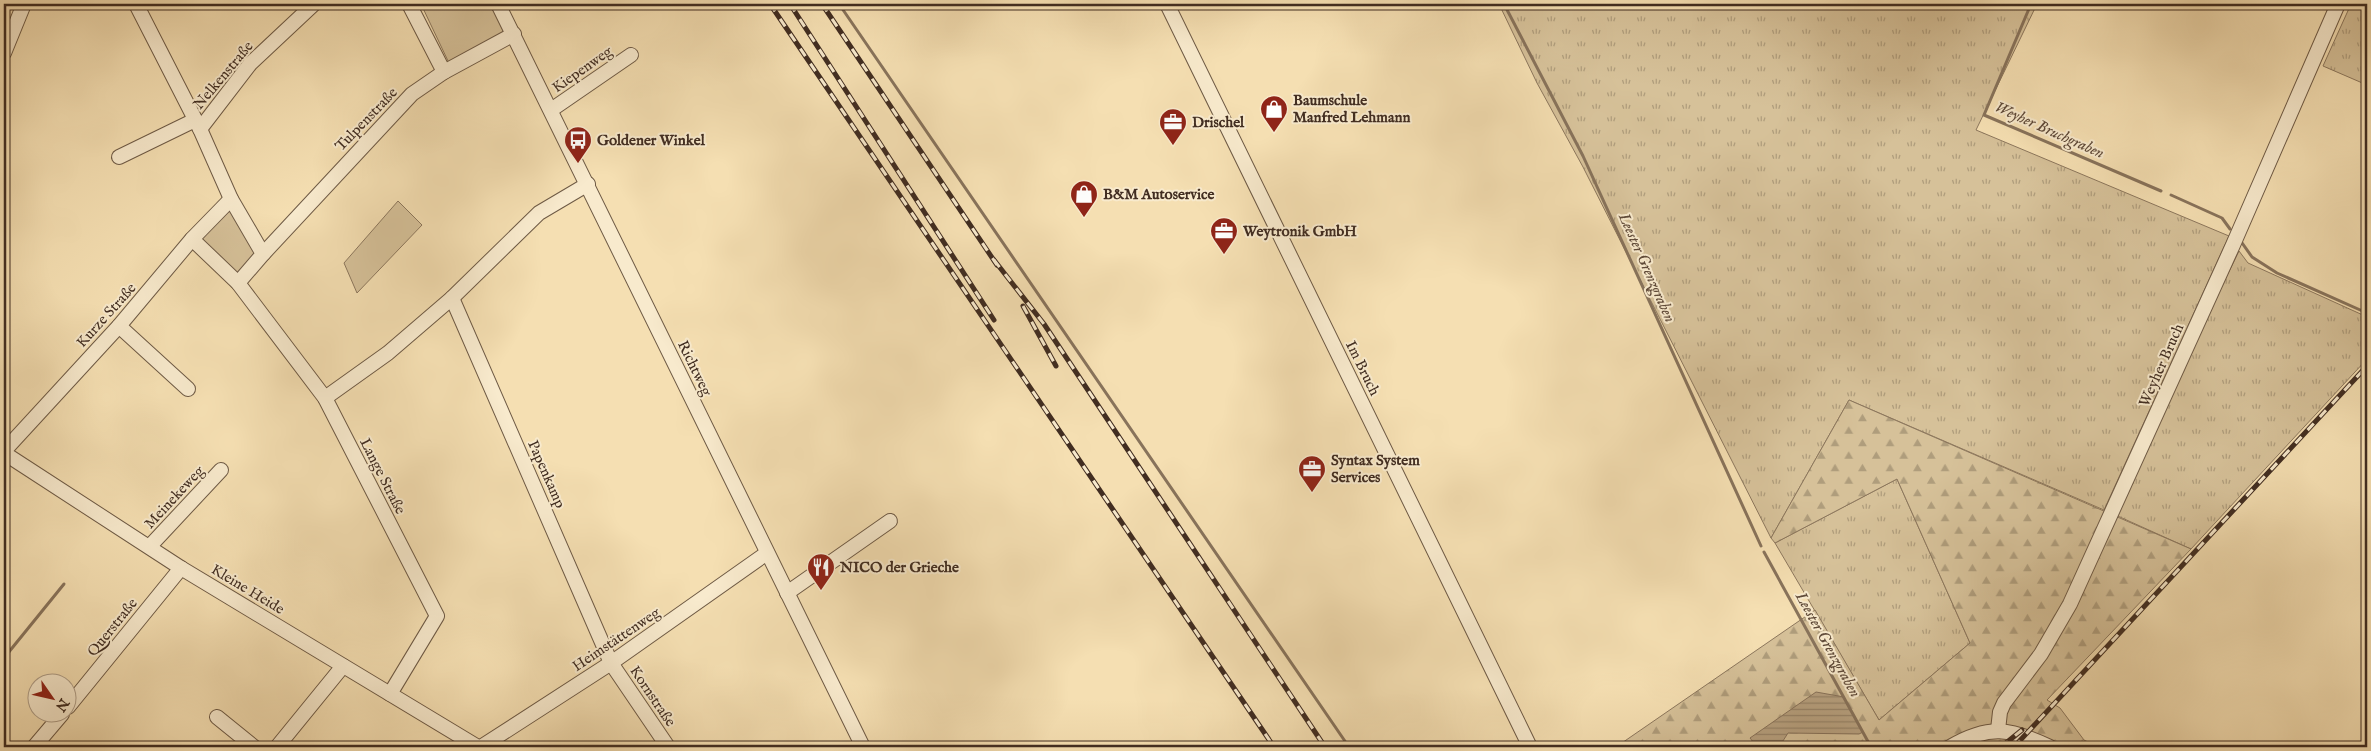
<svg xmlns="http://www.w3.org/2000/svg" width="2371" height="751" font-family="'IM FELL English',serif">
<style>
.grass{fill:url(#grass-tufts);stroke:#8c775d}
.forest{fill:url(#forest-firs);stroke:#8c775d}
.green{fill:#d6c199;stroke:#8c775d}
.water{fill:url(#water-rules);stroke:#88735b}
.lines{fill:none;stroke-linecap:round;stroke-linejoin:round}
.stream{stroke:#88735b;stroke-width:3}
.minor-casing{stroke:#6e5a45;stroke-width:16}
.minor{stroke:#f8eacd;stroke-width:14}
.rail-casing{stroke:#412d21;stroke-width:5}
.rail{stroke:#f8eacd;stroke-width:3;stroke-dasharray:9;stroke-linecap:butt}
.labels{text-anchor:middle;stroke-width:4;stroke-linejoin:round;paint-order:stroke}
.street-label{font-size:15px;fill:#412d21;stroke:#f8eacd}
.poi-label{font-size:15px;font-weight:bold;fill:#412d21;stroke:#f8eacd;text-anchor:start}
.water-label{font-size:16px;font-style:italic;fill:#5f4a39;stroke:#f8eacd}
</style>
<defs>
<pattern id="grass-tufts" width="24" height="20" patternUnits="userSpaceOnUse" patternTransform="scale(1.25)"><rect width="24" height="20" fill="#d6c199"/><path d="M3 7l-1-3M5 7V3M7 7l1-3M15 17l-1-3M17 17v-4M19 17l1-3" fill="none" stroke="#af9d7c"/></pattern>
<pattern id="forest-firs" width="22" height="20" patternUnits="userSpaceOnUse" patternTransform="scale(1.25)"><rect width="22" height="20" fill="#d6c199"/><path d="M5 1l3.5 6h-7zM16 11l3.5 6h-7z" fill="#af9d7c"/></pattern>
<pattern id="water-rules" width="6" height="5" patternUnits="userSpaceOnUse" patternTransform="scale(1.25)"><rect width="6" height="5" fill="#b8a281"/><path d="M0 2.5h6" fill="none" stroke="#978469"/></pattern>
</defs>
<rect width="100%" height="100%" fill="#f5dfb2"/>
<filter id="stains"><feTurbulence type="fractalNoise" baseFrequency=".004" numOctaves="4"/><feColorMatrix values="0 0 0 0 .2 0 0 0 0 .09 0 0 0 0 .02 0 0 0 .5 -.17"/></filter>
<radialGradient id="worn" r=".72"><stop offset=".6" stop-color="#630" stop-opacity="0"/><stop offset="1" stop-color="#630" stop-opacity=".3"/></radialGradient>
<!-- grass -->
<g class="grass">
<polygon points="1499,4 2037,4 1976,130 2229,236 2104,510 1849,400 1771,538 1583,167 1537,83"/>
<polygon points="2351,4 2367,4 2367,85 2323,66"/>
<polygon points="2239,251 2248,263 2365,316 2367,312 2367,359 2191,549 2111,513"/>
<polygon points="1897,479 1970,643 1879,720 1775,543"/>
</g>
<!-- forest -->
<polygon class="forest" points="1849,400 2191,549 2047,700 2060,708 2084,740 2098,747 1616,747 1815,610 1879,720 1970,643 1897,479 1775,543 1771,538"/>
<!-- green -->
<g class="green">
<polygon points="421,4 492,4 507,35 449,63"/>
<polygon points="398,201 422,225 357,293 344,263"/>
<polygon points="231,202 262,253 238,280 194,239"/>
</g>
<!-- water -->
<polygon class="water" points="1816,692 1844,697 1863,732 1859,734 1788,733 1781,744 1782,747 1757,747 1750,738"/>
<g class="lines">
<!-- stream -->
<g class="stream">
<polyline points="839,4 1349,747"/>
<polyline points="1504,4 1583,156 1761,546"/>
<polyline points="2031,4 1984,115 2161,191"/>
<polyline points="2171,195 2222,218 2230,229"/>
<polyline points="2240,240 2252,257 2277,273 2367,313"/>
<polyline points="1764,552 1871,747"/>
<polyline points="4,658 64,584"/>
</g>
<!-- minor casing -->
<g class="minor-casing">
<g id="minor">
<polyline points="136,4 200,129 231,199 263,254 238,283"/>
<polyline points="409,4 444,72"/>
<polyline points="498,4 863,747"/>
<polyline points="1167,4 1530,747"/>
<polyline points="4,53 24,4"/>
<polyline points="551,110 631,55"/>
<polyline points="200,129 250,64 314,4"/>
<polyline points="119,157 195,120"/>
<polyline points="192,239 238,283 325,398 437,616 390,694"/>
<polyline points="263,254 412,94 444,72 514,34"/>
<polyline points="452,298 611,663 668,747"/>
<polyline points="119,326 188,389"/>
<polyline points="325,398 388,353 452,298 539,213 588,184"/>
<polyline points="4,451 119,326 192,239 231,199"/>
<polyline points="4,453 181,568 478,747"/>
<polyline points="150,546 221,470"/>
<polyline points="787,593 890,521"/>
<polyline points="68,707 181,568"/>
<polyline points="217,717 254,747"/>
<polyline points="1998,730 2000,712 2004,703 2041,654 2070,604 2233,245 2338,4"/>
<polyline points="34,747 62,714"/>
<polyline points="277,747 343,666"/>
<polyline points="481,747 611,663 767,553"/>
<path d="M1950 747C1989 724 2010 728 2050 747"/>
</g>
</g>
<!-- minor -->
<use href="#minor" class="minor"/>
<!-- rail casing -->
<g class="rail-casing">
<g id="rail">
<polyline points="770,4 1274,747"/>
<polyline points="790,4 994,320"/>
<polyline points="822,4 997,265"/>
<polyline points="994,260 1044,324 1325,747"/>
<polyline points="1023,306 1056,366"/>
<polyline points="2001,747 2022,730"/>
<polyline points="2014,747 2367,366"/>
</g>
</g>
<!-- rail -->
<use href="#rail" class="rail"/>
</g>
<!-- icons -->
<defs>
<g id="shop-pin" transform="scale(1.4375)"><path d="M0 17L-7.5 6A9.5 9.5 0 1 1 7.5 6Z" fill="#8f2418" stroke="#f8eacd"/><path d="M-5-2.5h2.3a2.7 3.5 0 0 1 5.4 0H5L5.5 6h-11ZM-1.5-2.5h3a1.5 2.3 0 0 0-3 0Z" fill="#fff"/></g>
<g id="office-pin" transform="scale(1.4375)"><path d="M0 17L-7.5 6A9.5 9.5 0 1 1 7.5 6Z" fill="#8f2418" stroke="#f8eacd"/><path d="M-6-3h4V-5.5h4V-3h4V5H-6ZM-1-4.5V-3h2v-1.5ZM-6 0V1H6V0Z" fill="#fff"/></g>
<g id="bus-pin" transform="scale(1.4375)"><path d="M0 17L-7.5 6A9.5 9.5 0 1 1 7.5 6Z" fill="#8f2418" stroke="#f8eacd"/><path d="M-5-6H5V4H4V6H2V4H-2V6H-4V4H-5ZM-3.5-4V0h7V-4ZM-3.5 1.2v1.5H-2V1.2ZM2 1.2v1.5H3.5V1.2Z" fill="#fff"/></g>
<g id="restaurant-pin" transform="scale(1.4375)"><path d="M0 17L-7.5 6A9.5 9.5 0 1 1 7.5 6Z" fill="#8f2418" stroke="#f8eacd"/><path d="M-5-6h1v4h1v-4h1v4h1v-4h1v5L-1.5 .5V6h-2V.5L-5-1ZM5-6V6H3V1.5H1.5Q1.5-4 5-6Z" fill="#fff"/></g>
</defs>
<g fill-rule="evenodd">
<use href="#shop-pin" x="1274" y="109"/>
<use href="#office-pin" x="1173" y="122"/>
<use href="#bus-pin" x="578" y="140"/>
<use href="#shop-pin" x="1084" y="194"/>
<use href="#office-pin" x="1224" y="231"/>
<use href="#office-pin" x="1312" y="469"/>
<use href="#restaurant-pin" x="821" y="567"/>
</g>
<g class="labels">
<!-- street labels -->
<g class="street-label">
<text transform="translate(582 69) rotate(-35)" y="5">Kiepenweg</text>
<text transform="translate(223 75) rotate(-50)" y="5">Nelkenstraße</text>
<text transform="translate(366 119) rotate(-46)" y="5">Tulpenstraße</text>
<text transform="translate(106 315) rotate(-48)" y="5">Kurze Straße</text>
<text transform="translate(2161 365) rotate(-66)" y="5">Weyher Bruch</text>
<text transform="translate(695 368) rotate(64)" y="5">Richtweg</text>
<text transform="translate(1363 368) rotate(64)" y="5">Im Bruch</text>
<text transform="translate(547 474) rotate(66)" y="5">Papenkamp</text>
<text transform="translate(383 476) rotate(63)" y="5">Lange Straße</text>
<text transform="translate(174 497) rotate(-47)" y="5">Meinekeweg</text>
<text transform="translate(248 589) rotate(31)" y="5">Kleine Heide</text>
<text transform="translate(112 627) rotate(-51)" y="5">Querstraße</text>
<text transform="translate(616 639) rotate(-34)" y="5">Heimstättenweg</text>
<text transform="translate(653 696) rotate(56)" y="5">Kornstraße</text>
</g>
<!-- poi labels -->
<g class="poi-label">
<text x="1293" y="105">Baumschule<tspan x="1293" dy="17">Manfred Lehmann</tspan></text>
<text x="1192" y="127">Drischel</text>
<text x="597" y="145">Goldener Winkel</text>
<text x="1103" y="199">B&amp;M Autoservice</text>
<text x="1243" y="236">Weytronik GmbH</text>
<text x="1331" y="465">Syntax System<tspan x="1331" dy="17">Services</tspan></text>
<text x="840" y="572">NICO der Grieche</text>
</g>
<!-- water labels -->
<g class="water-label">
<text transform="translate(2050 129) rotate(24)" y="6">Weyher Bruchgraben</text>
<text transform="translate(1648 267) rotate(66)" y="6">Leester Grenzgraben</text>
<text transform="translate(1829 644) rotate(61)" y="6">Leester Grenzgraben</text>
</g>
</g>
<!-- margin -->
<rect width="2371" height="751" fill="none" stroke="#f5dfb2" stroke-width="20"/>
<rect x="5" y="5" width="2361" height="741" fill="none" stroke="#412d21" stroke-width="2.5"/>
<rect x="10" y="10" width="2351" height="731" fill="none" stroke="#412d21"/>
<!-- north arrow -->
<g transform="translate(52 698) rotate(124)"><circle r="24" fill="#f8eacd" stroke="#af9e88"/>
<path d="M0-4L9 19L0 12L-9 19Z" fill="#8f2418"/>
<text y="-8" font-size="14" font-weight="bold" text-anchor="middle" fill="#412d21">N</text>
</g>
<rect width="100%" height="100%" filter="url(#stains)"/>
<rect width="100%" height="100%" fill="url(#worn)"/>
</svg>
